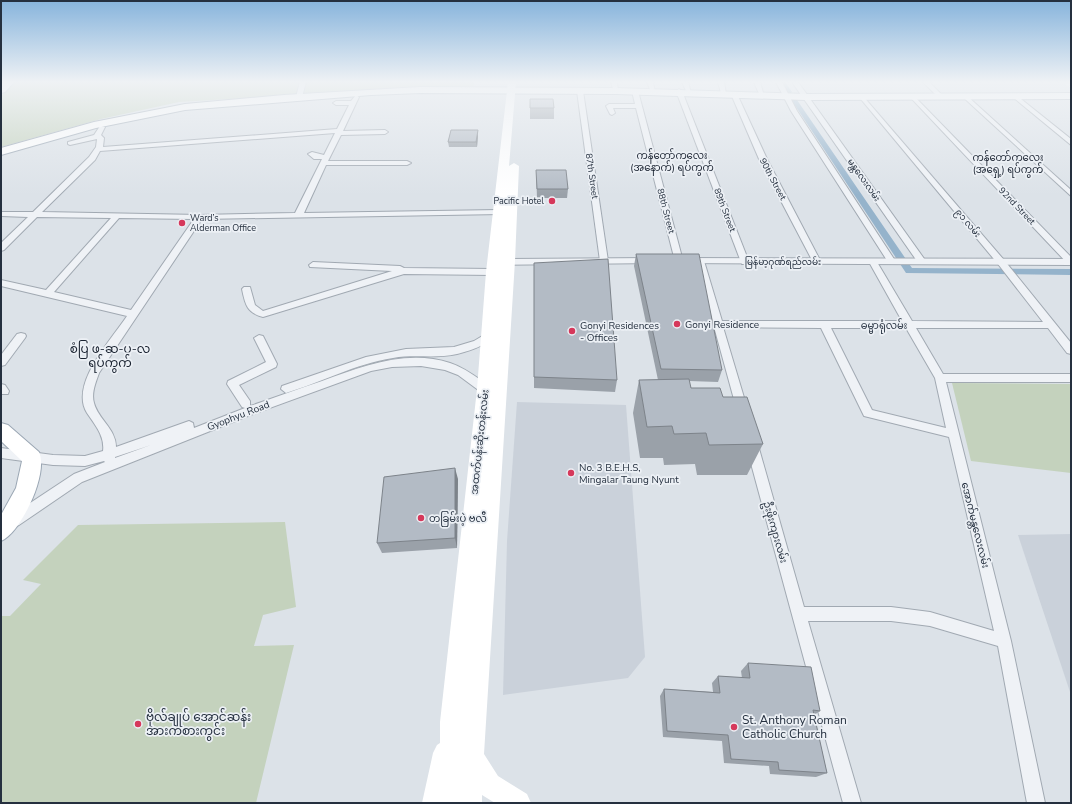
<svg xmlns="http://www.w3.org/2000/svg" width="1072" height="804" font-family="'Nunito Sans','Noto Sans Myanmar',sans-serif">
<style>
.built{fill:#cad1da}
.green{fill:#c4d2bd}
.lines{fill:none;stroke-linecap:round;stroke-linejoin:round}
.canal{fill:#95b3cb;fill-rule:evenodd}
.minor-casing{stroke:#a1a9b2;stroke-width:2}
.tertiary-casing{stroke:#a1a9b2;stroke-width:2}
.primary-casing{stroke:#9ba7b4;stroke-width:2}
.minor{fill:#eff2f6;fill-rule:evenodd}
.tertiary{fill:#eff2f6;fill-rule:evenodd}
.secondary{fill:#fff;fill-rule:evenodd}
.primary{fill:#fff;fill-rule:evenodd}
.wall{fill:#9aa1a9}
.shaded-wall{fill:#7d838a}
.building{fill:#b3bbc5;stroke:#7d838a}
.poi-dot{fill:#d6385b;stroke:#ecf0f5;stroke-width:1.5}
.labels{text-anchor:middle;stroke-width:3.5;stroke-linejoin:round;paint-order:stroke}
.far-street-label{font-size:9px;fill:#25303f;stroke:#ecf0f5}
.far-poi-label{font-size:9px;fill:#25303f;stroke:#ecf0f5;text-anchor:end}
.far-quarter-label{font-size:10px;fill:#18212f;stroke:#ecf0f5}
.poi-label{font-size:10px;fill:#25303f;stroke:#ecf0f5;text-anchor:start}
.street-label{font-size:10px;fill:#25303f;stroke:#ecf0f5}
.quarter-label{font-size:12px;fill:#18212f;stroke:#ecf0f5}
.near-poi-label{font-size:12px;fill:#25303f;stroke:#ecf0f5;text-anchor:start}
</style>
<rect width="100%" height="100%" fill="#dce2e8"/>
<!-- built -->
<g class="built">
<polygon points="517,402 626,405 645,657 628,678 503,695 507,541"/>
<polygon points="1071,534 1071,695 1018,535"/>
</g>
<!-- green -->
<g class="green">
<polygon points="15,82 474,82 474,86 398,89 179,102 101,119 1,147 1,96"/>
<polygon points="952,383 1071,384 1071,473 971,461"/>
<polygon points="285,522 296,607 263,615 254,646 294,645 256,803 1,803 1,616 10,616 41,584 23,580 78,525"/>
</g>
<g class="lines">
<!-- canal -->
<g class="canal">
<polygon points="779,82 785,82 792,92 791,93 787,93"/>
<polygon points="793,100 797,100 912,268 1071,269 1071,275 906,273 792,101"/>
</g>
<!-- minor casing -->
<g class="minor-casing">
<g id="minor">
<polygon points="300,82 306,82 302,97 299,99 296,97"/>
<polygon points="611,82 617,82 618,92 614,92"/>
<polygon points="647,82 653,82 655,92 651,92"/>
<polygon points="682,82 688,82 691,93 687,93"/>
<polygon points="718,82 724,82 726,94 721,93"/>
<polygon points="754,82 760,82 764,96 760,96"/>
<polygon points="776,82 782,82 797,111 896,262 895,264 889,264 888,262 791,111"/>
<polygon points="792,82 798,82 925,260 925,264 919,264"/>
<polygon points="923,82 929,82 943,96 943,98 939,98"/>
<polygon points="580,89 583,91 608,261 604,264 600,261 577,91"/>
<polygon points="635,89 638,91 683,261 682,263 676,263 675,261 636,108 613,108 615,113 612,115 610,114 606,106 609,104 635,104 632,91"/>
<polygon points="679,89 682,91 749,262 748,264 742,264 741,262 676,91"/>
<polygon points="734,92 737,94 767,159 821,262 820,264 814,264 813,262 759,159 731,94"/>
<path d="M356 95 359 97 343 131 385 130 388 132 385 134 341 135 328 161H407L411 163 407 165H326L304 213 499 210H502V214L202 219 99 373C96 382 91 393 94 403 98 419 116 429 116 447L189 421 193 423 194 428 245 408 242 407 227 384 228 381 266 362 254 338 259 335 263 336 277 364 276 367 239 385 250 401V406C274 398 298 389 322 381 363 366 407 349 450 363 465 368 476 377 489 386L490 389 489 392H481L458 375 445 370 421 366 392 367 371 371 253 414 82 482 19 525 14 527 9 525 8 521 9 517 74 474 105 462 104 461 85 466 53 465 1 458V448L53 455 85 456 103 451C105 436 95 425 87 413 69 384 112 339 127 316L1 286V280L46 290 111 218 37 217 4 250 1 251V243L28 217 1 216V212H33L89 157 96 147 97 139 70 145 68 144V142L94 135 100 126 105 127 101 135 104 138 103 147 337 129 349 105H336L333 103 336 101H351ZM335 133 324 155 312 152 308 154 314 159H322L295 213 200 215 42 212 95 160 100 151ZM119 218 194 219 131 310 54 292ZM151 445 115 458V457Z"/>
<path d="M862 95 1004 260 1071 343V354L1067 353 1048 328H916L943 374H1071V382H946L1011 641 1045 803H1027L998 646 930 626 891 621H808L861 803H843L746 445 748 442 752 440 756 442 758 445 804 607H891L930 612 994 631 949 437 864 416 821 328 723 327 748 411 746 414H738L696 261 700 258 704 261 722 321H902L869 262 873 259 877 262 912 321 1043 322 998 264 860 98 859 97ZM831 328H906L935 378 946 428 872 410Z"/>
<polygon points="913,95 1071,257 1071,265 1068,264 911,98 910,97"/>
<polygon points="966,95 1071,190 1071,196 964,98 963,97"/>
<polygon points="1016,95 1071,139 1071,145 1014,98 1013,97"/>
<path d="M313 262 400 266 404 268 493 269 497 272 493 275 404 274 263 317C247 313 245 304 242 289L244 287H250L255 305 263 311 392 271 310 267 309 265Z"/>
<path d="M489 332 494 335C487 346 469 351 457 354 436 359 414 354 393 358 355 364 322 382 286 393L281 389 282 386 366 357 406 349 454 347 474 341Z"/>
<polygon points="21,333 25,334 26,336 25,338 5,365 1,366 1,355 17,334"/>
<polygon points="1,384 5,385 9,391 8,394 1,394"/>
</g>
</g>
<!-- tertiary casing -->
<g class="tertiary-casing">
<g id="tertiary">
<polygon points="653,258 659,261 657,263 495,265 489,262 495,259"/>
<polygon points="681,258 1071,259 1071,265 677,263 675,261"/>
</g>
</g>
<!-- primary casing -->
<g class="primary-casing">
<g id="primary">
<polygon points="3,82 14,82 5,92 1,93 1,84"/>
<polygon points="420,87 616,88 806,94 1071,93 1071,99 806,100 616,94 420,93 371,95 185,110 96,128 1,155 1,148 94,122 185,104 284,95"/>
<path d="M1 423 8 425 39 452C49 473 21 533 1 541V515L16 488 22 461 1 441Z"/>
</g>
</g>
<!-- minor -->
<use href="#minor" class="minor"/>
<!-- tertiary -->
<use href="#tertiary" class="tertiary"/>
<!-- secondary -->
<g class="secondary">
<polygon points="508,82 516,82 509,166 514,163 519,166 515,261 484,754 498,776 527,794 531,803 495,803 482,795 482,803 422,803 433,753 437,745 440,743 440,722 477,389 486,272"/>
<polygon points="1063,82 1071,82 1071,88"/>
</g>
<!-- primary -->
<use href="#primary" class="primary"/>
</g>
<!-- wall -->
<g class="wall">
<polygon points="530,99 554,108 554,119 530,119"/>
<polygon points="478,135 477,147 449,147 448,142"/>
<polygon points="536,170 568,189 567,198 537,198"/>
<polygon points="636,254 722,370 718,382 689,381 691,388 723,397 763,444 747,475 697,475 695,464 664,465 663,458 640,458 633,413 639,380 658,380 634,266"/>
<polygon points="534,263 617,380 615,392 534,388"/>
<polygon points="458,479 457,548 382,553 377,543"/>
<polygon points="748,663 820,711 814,715 827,773 816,777 770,774 769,766 724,763 722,741 663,737 660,696 664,689 713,692 712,683 718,676 742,678 741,671"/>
</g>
<!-- shaded-wall -->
<g class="shaded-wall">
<polygon points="478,130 478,135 477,147 476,142"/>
<polygon points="455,468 458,479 457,548 455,538"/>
</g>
<!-- building -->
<g class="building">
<polygon points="530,99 553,99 554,108 530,108"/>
<polygon points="451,130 478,130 476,142 448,142"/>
<polygon points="536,170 566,170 568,189 537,189"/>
<polygon points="636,254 699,254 722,370 661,369"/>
<polygon points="608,259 617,380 534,377 534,263"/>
<polygon points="689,379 691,388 720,388 723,397 747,397 763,444 709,445 706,433 674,434 672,426 647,427 639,380"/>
<polygon points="455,468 455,538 377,543 384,477"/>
<polygon points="748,663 811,667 820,711 813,710 827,773 779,770 778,762 731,759 728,735 667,731 664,689 720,693 718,676 750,678"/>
</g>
<!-- sky -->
<linearGradient id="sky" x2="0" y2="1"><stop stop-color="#87b4dc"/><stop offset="0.42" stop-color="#eff2f5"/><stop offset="1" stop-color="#eff2f5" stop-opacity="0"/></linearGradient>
<rect width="1072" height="195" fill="url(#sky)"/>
<!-- markers -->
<g class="poi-dot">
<circle cx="552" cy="201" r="4"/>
<circle cx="182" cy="223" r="4"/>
<circle cx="677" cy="324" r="4"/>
<circle cx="572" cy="331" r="4"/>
<circle cx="571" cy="473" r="4"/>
<circle cx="421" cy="518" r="4"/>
<circle cx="138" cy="724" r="4"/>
<circle cx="734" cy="727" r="4"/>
</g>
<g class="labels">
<!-- far-street labels -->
<g class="far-street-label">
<text transform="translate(592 176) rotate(82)" y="3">87th Street</text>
<text transform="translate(773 179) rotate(62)" y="3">90th Street</text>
<text transform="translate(864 180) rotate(55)" y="3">မန္တလေးလမ်း</text>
<text transform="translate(1017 206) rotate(46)" y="3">92nd Street</text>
<text transform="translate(725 210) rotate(69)" y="3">89th Street</text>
<text transform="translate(666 211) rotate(75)" y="3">88th Street</text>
<text transform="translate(968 223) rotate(50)" y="3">၉၁ လမ်း</text>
<text x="783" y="265">မြန်မာ့ဂုဏ်ရည်လမ်း</text>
</g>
<!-- far-poi labels -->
<g class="far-poi-label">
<text x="544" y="204">Pacific Hotel</text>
<text x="190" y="221" text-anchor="start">Ward’s<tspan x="190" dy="10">Alderman Office</tspan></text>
</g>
<!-- far-quarter labels -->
<g class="far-quarter-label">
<text x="672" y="159">ကန်တော်ကလေး<tspan x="672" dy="12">(အနောက်) ရပ်ကွက်</tspan></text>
<text x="1008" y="161">ကန်တော်ကလေး<tspan x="1008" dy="12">(အရှေ့) ရပ်ကွက်</tspan></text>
</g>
<!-- poi labels -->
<g class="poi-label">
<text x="685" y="328">Gonyi Residence</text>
<text x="580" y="329">Gonyi Residences<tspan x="580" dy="12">- Offices</tspan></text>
<text x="579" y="471">No. 3 B.E.H.S,<tspan x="579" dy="12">Mingalar Taung Nyunt</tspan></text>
<text x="429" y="522">တခြမ်းပဲ့ ဗလီ</text>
</g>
<!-- street labels -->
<g class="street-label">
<text x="884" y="329">ဓမ္မာရုံလမ်း</text>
<text transform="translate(238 415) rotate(-21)" y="4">Gyophyu Road</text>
<text transform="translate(479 442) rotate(-84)" y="4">အထက်ပန်းဆိုးတန်းလမ်း</text>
<text transform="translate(976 525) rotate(76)" y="4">အောက်မန္တလေးလမ်း</text>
<text transform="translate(776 532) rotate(74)" y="4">ဦးဖိုးကျားလမ်း</text>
</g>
<!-- quarter labels -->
<g class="quarter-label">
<text x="110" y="353">စံပြ ဖ-ဆ-ပ-လ<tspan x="110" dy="14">ရပ်ကွက်</tspan></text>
</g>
<!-- near-poi labels -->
<g class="near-poi-label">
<text x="146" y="721">ဗိုလ်ချုပ် အောင်ဆန်း<tspan x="146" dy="14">အားကစားကွင်း</tspan></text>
<text x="742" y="724">St. Anthony Roman<tspan x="742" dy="14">Catholic Church</tspan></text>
</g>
</g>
<!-- border -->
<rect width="1072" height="804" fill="none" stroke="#25303f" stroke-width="4"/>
</svg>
